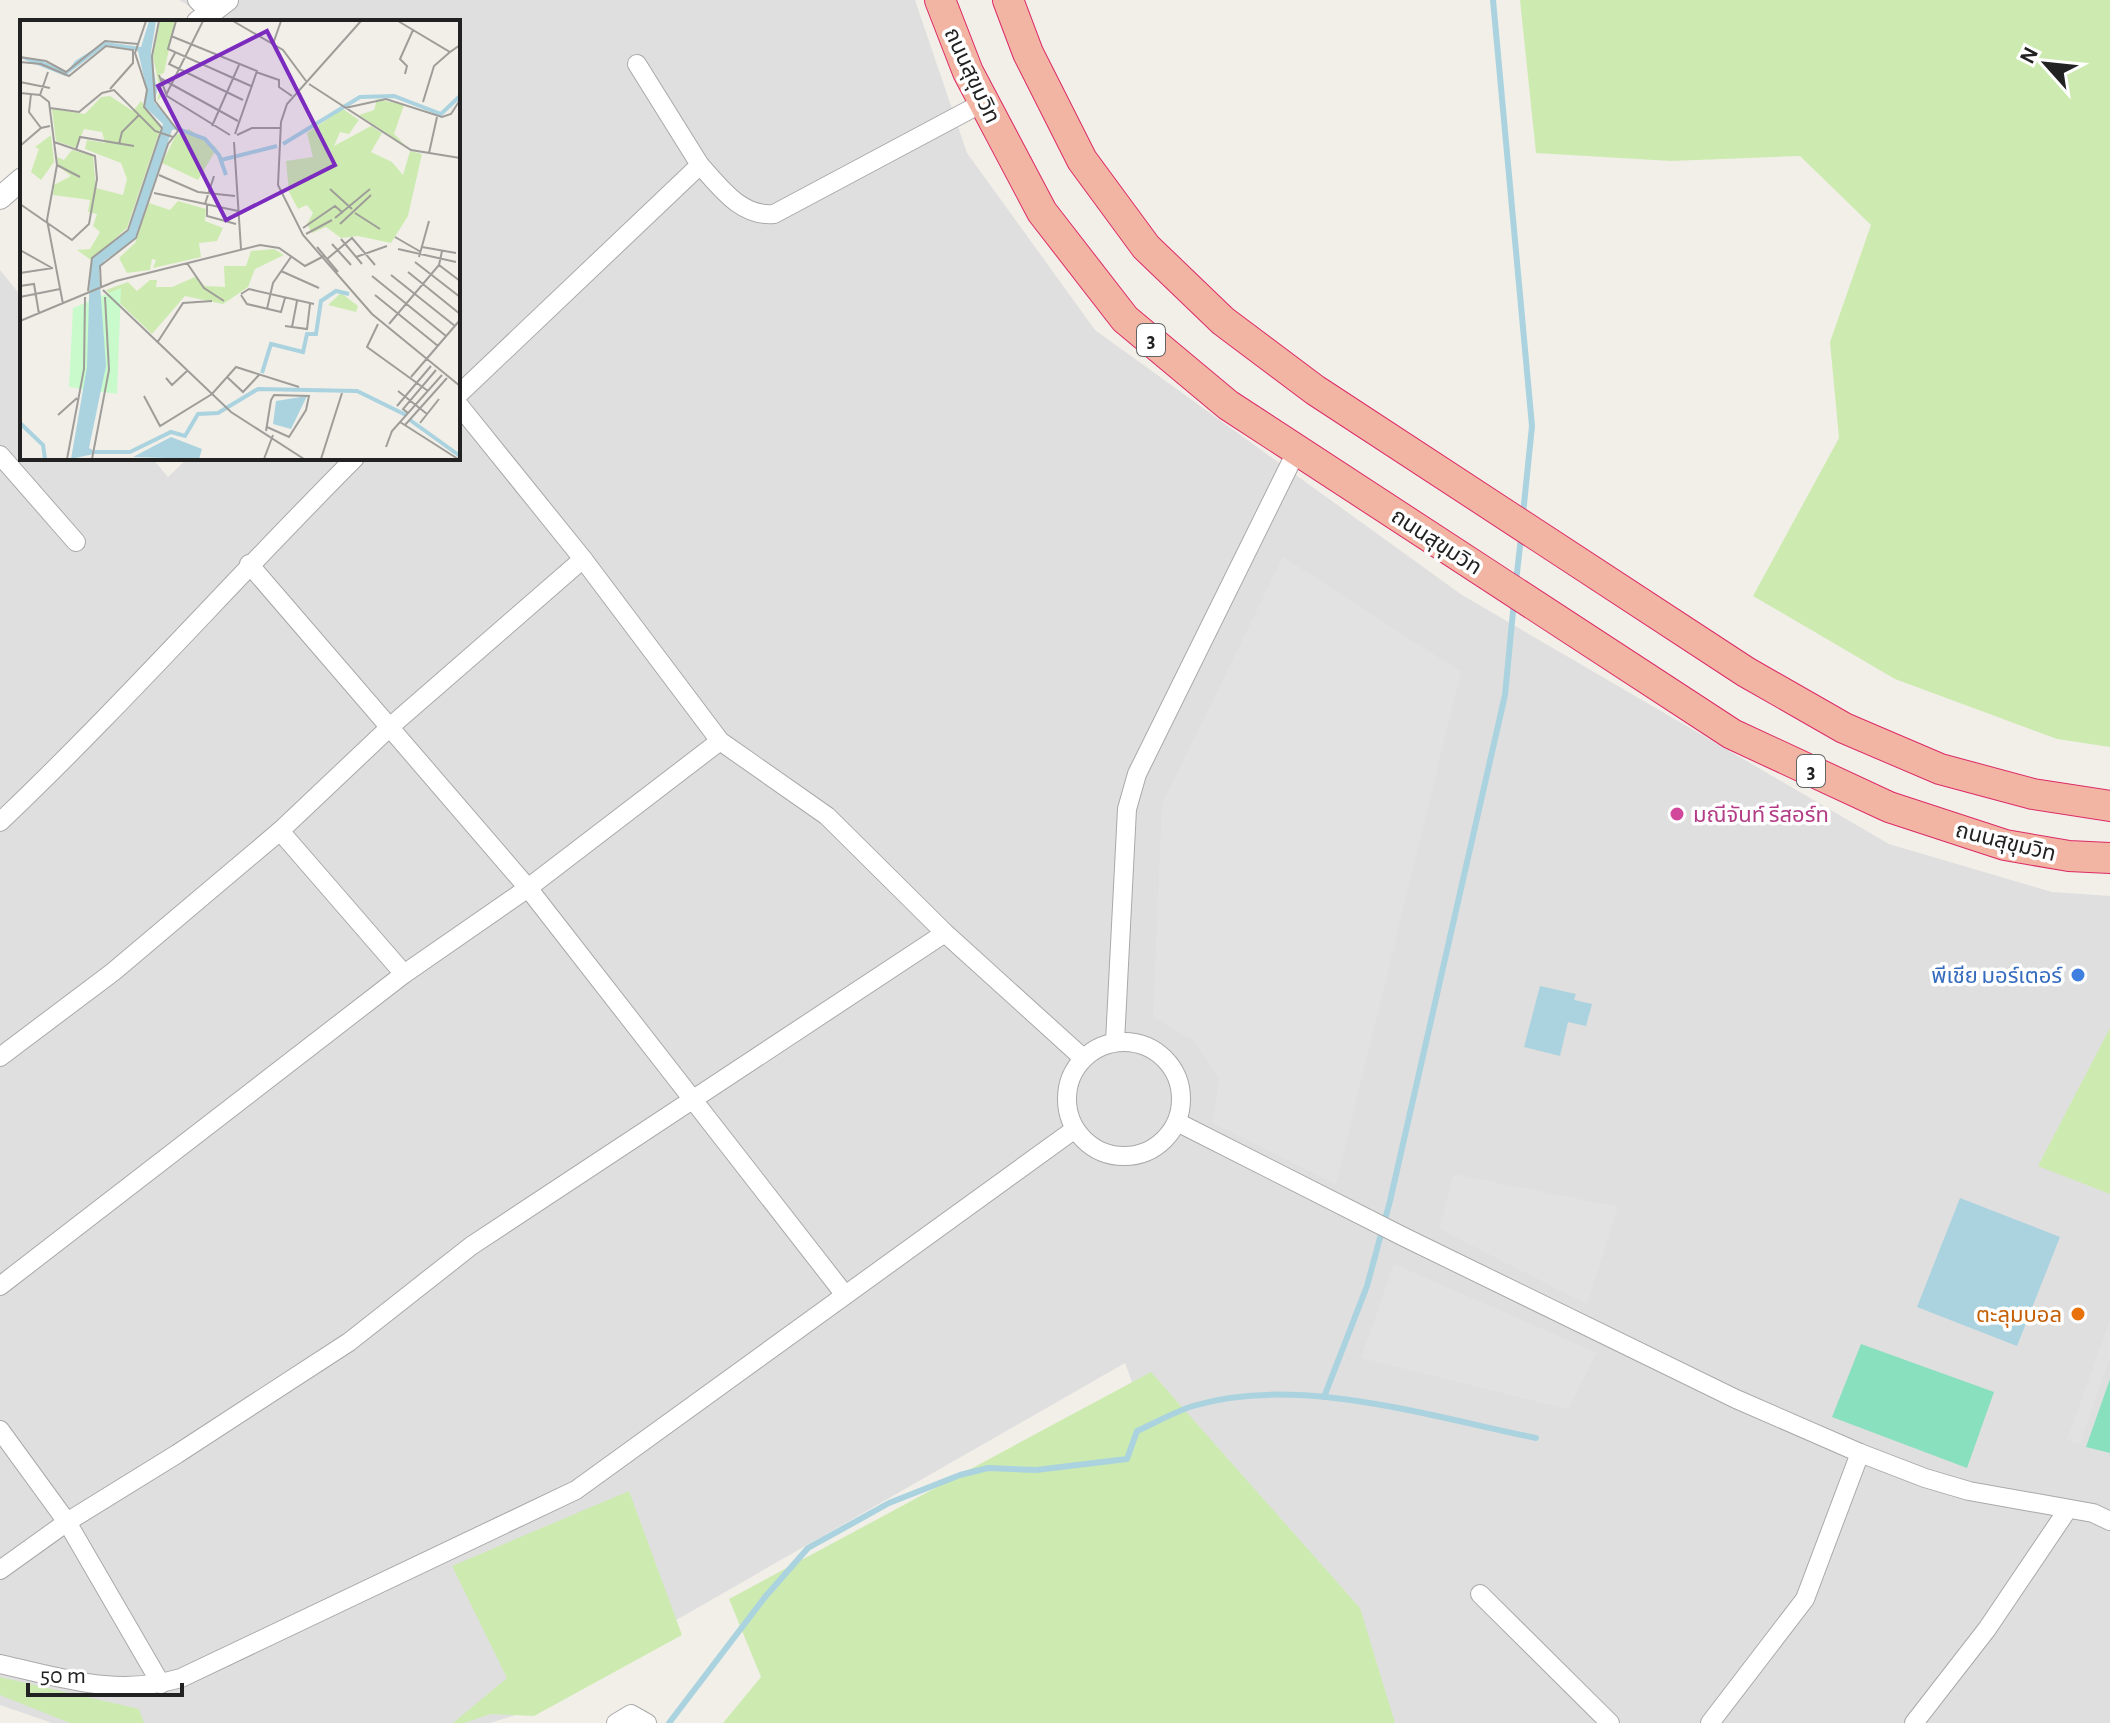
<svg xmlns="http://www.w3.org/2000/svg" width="2110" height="1723" font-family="'Alegreya Sans','Noto Sans Thai',sans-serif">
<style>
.residential{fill:#e0dfdf}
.grass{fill:#cdebb0}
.pitch{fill:#88e0be}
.parking{fill:#e2e2e2}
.water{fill:#aad3df}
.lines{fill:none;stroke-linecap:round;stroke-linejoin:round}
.stream{stroke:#aad3df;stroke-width:6}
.minor-casing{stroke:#a9a9a9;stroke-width:20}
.tertiary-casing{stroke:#a9a9a9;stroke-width:24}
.trunk-casing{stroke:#dc2a67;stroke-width:32}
.minor{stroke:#fff;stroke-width:18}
.tertiary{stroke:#fff;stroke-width:22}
.trunk{stroke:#f2b4a3;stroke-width:30}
.hotel-dot{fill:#d1479c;stroke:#fff;stroke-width:3}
.shop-dot{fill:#3f7fe0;stroke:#fff;stroke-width:3}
.food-dot{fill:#e8710a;stroke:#fff;stroke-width:3}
.labels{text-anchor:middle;stroke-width:7;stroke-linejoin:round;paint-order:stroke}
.shield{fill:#fff;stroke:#646464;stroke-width:2}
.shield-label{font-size:20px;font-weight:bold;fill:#222}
.street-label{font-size:22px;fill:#222;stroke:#fff}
.hotel-label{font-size:22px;fill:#b23c85;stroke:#fff;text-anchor:start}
.shop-label{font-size:22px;fill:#366cbe;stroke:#fff;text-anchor:end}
.food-label{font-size:22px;fill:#c56008;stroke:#fff;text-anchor:end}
.inset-river{fill:none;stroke:#aad3df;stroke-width:4}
.inset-road{fill:none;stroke:#9f9d99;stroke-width:2}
.view{fill:#7b2cbf;fill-opacity:0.15;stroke:#7b2cbf;stroke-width:4}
.inset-edge{fill:none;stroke:#222;stroke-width:4}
</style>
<rect width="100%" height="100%" fill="#f2efe9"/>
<!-- residential -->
<polygon class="residential" points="179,0 915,0 967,153 1095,330 1462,595 1889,844 2052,892 2110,896 2110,1723 1351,1723 1177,1504 1125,1363 657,1631 525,1712 490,1723 52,1723 0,1705 0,270 22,297 22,458 152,458 168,477 188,458 458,458 458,22 218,22"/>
<!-- grass -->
<g class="grass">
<polygon points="1520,0 2110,0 2110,747 2057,739 1895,679 1753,596 1839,438 1830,342 1871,225 1800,156 1671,161 1536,153"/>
<polygon points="2110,1028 2110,1194 2038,1166"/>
<polygon points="1151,1372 1360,1608 1395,1723 723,1723 761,1677 729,1599"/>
<polygon points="629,1491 682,1635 534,1716 491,1714 464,1723 453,1723 507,1678 452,1566"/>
<polygon points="0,1677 139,1709 144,1723 70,1723 0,1695"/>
</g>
<!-- pitch -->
<g class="pitch">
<polygon points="1861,1344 1994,1392 1967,1468 1832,1417"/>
<polygon points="2110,1379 2110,1453 2086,1447"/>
</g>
<!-- parking -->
<g class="parking">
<polygon points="1283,557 1461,672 1336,1184 1213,1123 1219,1079 1194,1041 1153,1017 1162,804"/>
<polygon points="1454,1174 1618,1207 1587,1304 1439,1229"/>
<polygon points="1394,1264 1597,1353 1568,1409 1361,1358"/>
<polygon points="2110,1320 2110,1358 2080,1443 2067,1440"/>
</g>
<!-- water -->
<g class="water">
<polygon points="1540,986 1576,994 1574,1000 1592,1004 1586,1026 1568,1022 1560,1056 1524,1047"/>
<polygon points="1960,1198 2060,1237 2017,1346 1917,1307"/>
</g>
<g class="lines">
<!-- stream -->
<g class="stream">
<polyline points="1493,0 1532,426 1523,514"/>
<polyline points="1516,582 1521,537"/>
<polyline points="1324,1397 1367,1286 1390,1201 1505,695 1514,601"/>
<path d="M669 1723 765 1597 808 1548 889 1503 960 1475 988 1468 1036 1470 1127 1459 1137 1431C1155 1423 1174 1412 1193 1406 1297 1374 1432 1417 1536 1438"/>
</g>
<!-- minor casing -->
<g class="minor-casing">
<g id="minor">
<polyline points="197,0 209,12"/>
<polyline points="637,64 700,165"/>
<path d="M458 395 700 165C721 188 741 217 774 214L984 102"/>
<polyline points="458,404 583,559 720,741 827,816 945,933 1083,1058"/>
<polyline points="0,455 76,542"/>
<polyline points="249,564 528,888 845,1295"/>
<path d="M0 822C123 705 235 578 355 458"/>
<polyline points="280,831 404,974"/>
<circle cx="1124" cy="1099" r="57"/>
<polyline points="1115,1042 1127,809 1137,774 1297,450"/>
<polyline points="0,1057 113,972 280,831 391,726 583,559"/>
<polyline points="1177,1122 1404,1237 1736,1399 1860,1453 1925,1478 1969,1491 2093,1513 2110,1521"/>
<polyline points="0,1286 404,974 528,888 720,741"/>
<polyline points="0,1430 67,1522 161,1684"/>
<polyline points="0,1570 67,1522 177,1454 349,1342 471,1246 945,933"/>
<polyline points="1480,1594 1610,1723"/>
<path d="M0 1664C64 1678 116 1697 181 1678L576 1490 1075 1129"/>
<polyline points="616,1723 631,1714 647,1723"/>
<polyline points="1710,1723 1805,1599 1860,1453"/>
<polyline points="1914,1723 1987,1629 2068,1509"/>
</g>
</g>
<!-- tertiary casing -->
<g class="tertiary-casing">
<g id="tertiary">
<polyline points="198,22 227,0"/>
<polyline points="0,198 22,179"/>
</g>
</g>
<!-- trunk casing -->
<g class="trunk-casing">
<g id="trunk">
<polyline points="940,0 968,72 1042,212 1125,319 1228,405 1732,734 1889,807 2005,845 2069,856 2110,858"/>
<polyline points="1008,0 1028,53 1082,160 1146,247 1223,321 1315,390 1746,672 1844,728 1940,769 2033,794 2110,806"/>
</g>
</g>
<!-- minor -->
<use href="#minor" class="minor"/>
<!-- tertiary -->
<use href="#tertiary" class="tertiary"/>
<!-- trunk -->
<use href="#trunk" class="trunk"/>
</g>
<!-- markers -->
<circle class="hotel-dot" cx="1677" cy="814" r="8"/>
<circle class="shop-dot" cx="2078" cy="975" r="8"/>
<circle class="food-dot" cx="2078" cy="1314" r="8"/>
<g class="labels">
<!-- shield labels -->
<g class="shield">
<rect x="1137" y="324" width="28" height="32" rx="6"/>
<rect x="1797" y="755" width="28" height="32" rx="6"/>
</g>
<g class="shield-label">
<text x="1151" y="347">3</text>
<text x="1811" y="778">3</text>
</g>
<!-- street labels -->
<g class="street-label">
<text transform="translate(973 75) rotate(65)" y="8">ถนนสุขุมวิท</text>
<text transform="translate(1437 541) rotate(33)" y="8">ถนนสุขุมวิท</text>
<text transform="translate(2006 841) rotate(14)" y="8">ถนนสุขุมวิท</text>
</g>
<!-- hotel labels -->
<g class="hotel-label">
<text x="1693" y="822">มณีจันท์ รีสอร์ท</text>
</g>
<!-- shop labels -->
<g class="shop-label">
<text x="2062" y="983">พีเชีย มอร์เตอร์</text>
</g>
<!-- food labels -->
<g class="food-label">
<text x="2062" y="1322">ตะลุมบอล</text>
</g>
</g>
<!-- overview -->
<g transform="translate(20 20)">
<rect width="440" height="440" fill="#f2efe9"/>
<path d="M140 1H155L144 53 139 55 143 75 137 81 140 70 133 36ZM90 76 113 91 121 81 141 107 107 208 71 240 57 230 70 229 80 212 73 206 77 194 68 192 70 180 33 175 34 165 51 156 38 146 37 137 44 140 52 130 73 136 76 168 103 175 107 159 101 143 65 129 67 120 85 123 82 112 64 109 56 128 36 121 32 89 65 94 81 77ZM357 79 384 85 374 114 386 126 339 95 354 90ZM323 89 339 100 329 114 320 112 314 126 351 106 362 113 351 132 372 142 383 155 390 131 402 134 388 196 371 223 338 216 321 218 306 207 292 213 287 204 293 193 287 185 278 189 269 172 266 141 293 137 287 113ZM169 109 197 128 178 160 142 143 156 115ZM31 115 34 142 21 160 11 152 19 129 15 127ZM158 181 186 189 185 201 203 208 197 221 179 223 181 237 133 248 136 240 132 239 130 250 107 253 99 238 115 223 129 183 150 190ZM254 229 264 235 235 249 228 267 212 278 203 284 165 276 132 314 86 270 108 262 117 271 130 260H137L136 267H152L175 257 185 266 205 267 204 246H226L231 231ZM321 273 338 286 336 292 308 285Z" fill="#cdebb0"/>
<path d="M101 268 97 374 49 367 53 288Z" fill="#c8facc"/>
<path d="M129 1H136L131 32 137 71 134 82 158 109 152 110 115 219 84 241 79 251 86 346 69 428 78 433 51 439 67 347 70 246 74 236 109 210 143 104 124 86 127 71 118 31 86 25 45 56 0 38 20 40 47 52 55 41 85 22 121 27ZM287 376 271 409 253 404 256 381ZM151 417 182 429 179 439 113 437Z" fill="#aad3df"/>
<path class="inset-river" d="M156 108 185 119 199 135 206 155M263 124 340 77 374 76 421 94 440 76M201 140 257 126M242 353 251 324 283 332 287 314H296L301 281 316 271 329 274M390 400 440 436M0 403 23 425 25 439M75 432H110L151 412 165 416 178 394 198 393 238 369 337 371 386 395"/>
<path class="inset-road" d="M156 1 148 29 231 66M213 1 263 30 286 61M341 1 267 84 261 102 258 165 283 215 352 294 440 366M378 1 430 32 440 25M151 16 237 51 215 114M253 24 261 1M155 33 149 44 223 80M0 37 26 41 46 52 85 21 118 24M0 42 21 44 49 56 86 26 113 30V43L90 69M236 52 259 60V67L272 76M385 54 387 46 380 39 393 10M139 55 147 76 210 115M140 58 218 101M0 62 30 68M289 64 391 130 440 138M0 73 20 75 29 82 37 145 27 200 43 284M11 74 9 92 21 108M20 75 28 52M146 75 183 1M403 82 414 46 430 32M30 88 59 92 82 73 94 70 135 111 153 117M325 88 366 79 422 97 431 94 440 80M192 106 219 45M217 115 232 108H260M214 122 221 229M99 124 102 112 119 95M0 126 21 108 30 106M56 130 60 117 114 126M409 133 417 97M37 145 60 157M139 155 178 172 215 176M310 169 332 189M134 173 218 191M0 184 52 220 69 204 77 159 75 136 34 122M185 184 194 156M187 185V196L216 204M335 193 360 209M315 198 350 169M320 204 351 175M283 208 315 186 323 193M286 214 312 200M375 217 401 232M321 219 342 244M312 224 331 245M297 227 318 252M402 227 436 233M378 229 436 242M0 230 32 248M336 237 367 226M399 237 409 201M307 239 332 218 355 245M395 242 440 277M167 243 184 268 204 281M419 245 440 261M261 251 299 268M388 252 440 294M0 253 33 248M371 255 435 306M352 256 426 316M0 266 14 264 19 294M81 267 80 246 116 218 148 124 158 111 135 81 132 36 139 1M83 270 211 392 284 439M68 271 72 238 108 210 142 108 124 87 127 70 115 33 126 1M221 274 229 269 294 284M221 275 227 284 261 292 265 278M355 275 418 326M0 277 40 269M247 289 253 263 271 237M0 301 96 261 240 225 259 228 285 246 304 236M358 304 347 327 408 371M369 304 419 245 422 231M265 306 287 309 290 284M272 307 277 281M137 323 163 283 192 281M207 357 223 372 239 355M391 357 440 300M146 358 152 365 167 351M378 371 407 394M124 376 140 406 192 374 216 347 279 367M377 386 411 346M388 393 383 389 416 350M38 395 57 378M380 402 438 439M400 403 419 379M385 405 427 358M246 411 251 380 254 375 289 376 286 390 269 417 247 407M366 427 372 411 422 355M47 439 64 349 65 277M72 439 89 350 85 277M244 439 253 415M301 439 322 373"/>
<path class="view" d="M247 11 315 145 206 200 138 66Z"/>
<rect width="440" height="440" class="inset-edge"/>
</g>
<!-- north arrow -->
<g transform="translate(2046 64) rotate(297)" stroke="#ffffff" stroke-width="6" paint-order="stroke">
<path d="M0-6L14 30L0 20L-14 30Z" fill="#222222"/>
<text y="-12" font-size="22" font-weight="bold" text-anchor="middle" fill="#222222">N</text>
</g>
<!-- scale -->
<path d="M28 1683v12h154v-12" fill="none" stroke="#222222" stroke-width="4"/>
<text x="40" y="1683" font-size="24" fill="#222222" stroke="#ffffff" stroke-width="6" paint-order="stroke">50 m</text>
</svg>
